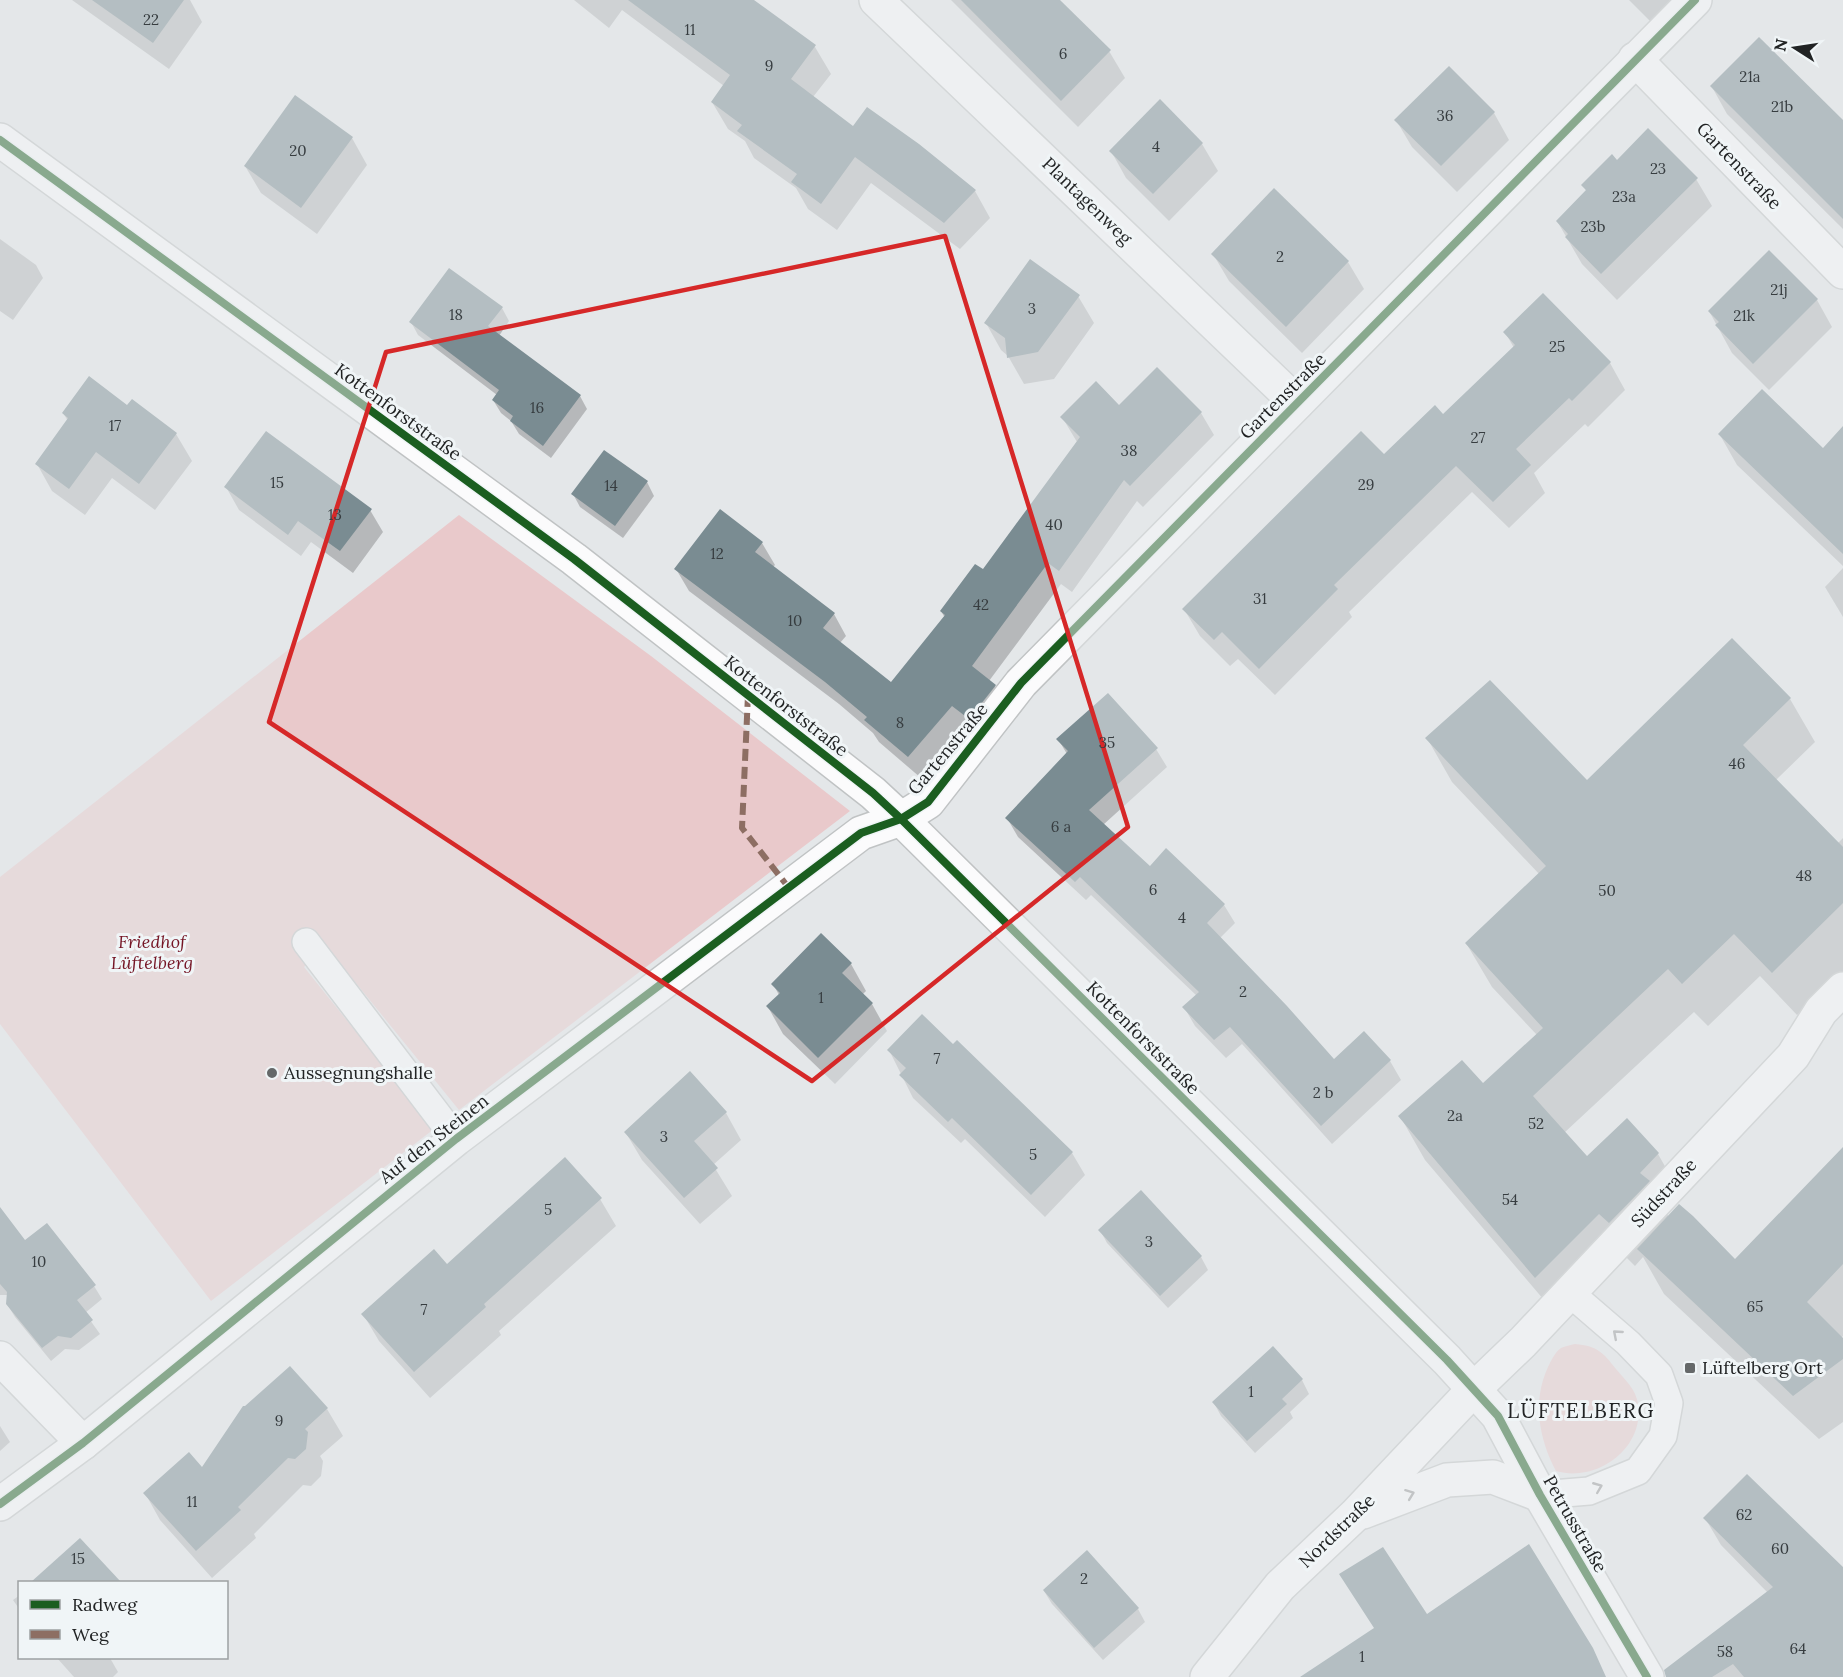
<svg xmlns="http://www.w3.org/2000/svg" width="1843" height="1677" font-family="Lora,serif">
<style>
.green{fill:#e9c9cb}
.shadow{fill:#0003}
.building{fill:#7a8c92}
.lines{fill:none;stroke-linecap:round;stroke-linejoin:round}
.service-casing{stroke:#c0c3c4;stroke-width:30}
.minor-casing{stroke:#c0c3c4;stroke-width:36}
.service{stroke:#fbfbfc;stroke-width:27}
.minor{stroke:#fbfbfc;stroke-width:33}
.quiet{stroke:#8d6e63;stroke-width:6;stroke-dasharray:12 6;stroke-linecap:butt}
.cycleway-casing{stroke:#f0f5f7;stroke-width:11}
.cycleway{stroke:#1b5e20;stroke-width:8}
.oneway{stroke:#999a9b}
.marked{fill:none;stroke:#d62828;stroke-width:4.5;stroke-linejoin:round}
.poi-dot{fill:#656869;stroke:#f0f5f7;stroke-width:2}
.labels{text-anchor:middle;stroke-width:6;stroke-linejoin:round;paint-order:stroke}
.number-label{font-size:15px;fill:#373d40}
.street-label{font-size:18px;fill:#212324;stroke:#f0f5f7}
.park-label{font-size:18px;font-style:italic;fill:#751525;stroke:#f0f5f7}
.poi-label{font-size:18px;fill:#212324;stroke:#f0f5f7;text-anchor:start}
.quarter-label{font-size:21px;letter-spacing:1.5px;fill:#212324;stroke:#f0f5f7}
</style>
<rect width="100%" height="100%" fill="#e4e7e9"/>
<!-- green -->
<g class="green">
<polygon points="459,515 651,656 850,811 459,1110 325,945 304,967 434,1129 211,1301 0,1024 0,877"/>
<path d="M1575 1344C1597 1346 1603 1352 1616 1369 1625 1380 1636 1389 1638 1404 1645 1448 1597 1483 1556 1471 1539 1439 1532 1401 1548 1367 1551 1361 1555 1352 1561 1348 1565 1346 1571 1345 1575 1344Z"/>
</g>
<!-- shadow -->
<g class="shadow">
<polygon points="72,0 190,0 202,22 169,69"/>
<polygon points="574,0 744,0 775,17 815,47 831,74 813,97 853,128 975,191 990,218 960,249 871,183 837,230 808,209 796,188 754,158 745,141 728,129 712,102 724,86 622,10 609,28"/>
<polygon points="951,0 1032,0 1109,51 1125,78 1078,127"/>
<polygon points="1629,0 1689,0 1659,30"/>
<polygon points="1449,68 1494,113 1509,140 1457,192 1412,147 1396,120"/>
<polygon points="1712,87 1843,123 1843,229 1727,114"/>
<polygon points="352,138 367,165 317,234 261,193 245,166"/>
<polygon points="1202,144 1218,171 1169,221 1126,178 1111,151"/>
<polygon points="1617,162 1696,179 1712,206 1617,300 1582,264 1557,221 1587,192 1583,185"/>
<polygon points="1274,190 1348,262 1364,289 1302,353 1229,281 1213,254"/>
<polygon points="0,239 36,265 43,278 13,320 0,311"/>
<polygon points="1078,296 1094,323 1054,379 1024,384 1008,356 1001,350 986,323"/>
<polygon points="1817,300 1832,327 1769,390 1732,353 1709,311"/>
<polygon points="502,308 509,321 499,336 580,396 587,409 551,458 519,434 511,421 501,413 493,400 497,395 418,335 411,322"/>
<polygon points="1505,332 1610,363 1625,390 1588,427 1585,424 1534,473 1545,493 1509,528 1472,492 1349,612 1352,617 1275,695 1238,659 1230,666 1200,636 1184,609 1384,456 1443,416 1514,348"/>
<polygon points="132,401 176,434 192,461 155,510 112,478 85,515 52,491 37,464 68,421 63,413 127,407"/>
<polygon points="1119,407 1201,413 1214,435 1143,507 1137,501 1072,592 1061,584 989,681 995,686 1007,707 982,740 965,727 921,778 879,742 873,733 839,704 689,591 676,569 762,543 775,565 773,567 834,614 846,636 840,643 892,685 945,618 941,611 983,572 1077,442 1062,417"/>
<polygon points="1843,429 1843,566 1737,465 1720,435 1823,450"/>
<polygon points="647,482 654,496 623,538 580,507 573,494"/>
<polygon points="226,487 370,510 383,532 353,573 311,542 301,556 239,510"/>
<polygon points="1843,568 1843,617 1825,587"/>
<polygon points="1790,699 1815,742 1776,780 1838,843 1843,838 1843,972 1797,1015 1760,976 1708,1026 1694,1012 1564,1133 1587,1158 1658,1154 1683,1198 1667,1214 1669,1217 1735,1261 1843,1148 1843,1336 1841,1338 1843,1340 1843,1422 1819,1439 1664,1294 1643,1257 1635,1266 1625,1256 1561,1320 1425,1160 1400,1116 1483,1085 1537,1035 1492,987 1466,943 1540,875 1452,782 1427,738 1587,782"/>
<polygon points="1058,739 1156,749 1167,767 1103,825 1150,868 1224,905 1235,923 1220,938 1334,1061 1364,1033 1390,1061 1401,1080 1332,1144 1242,1044 1226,1058 1195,1026 1184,1007 1197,996 1091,895 1086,900 1018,837 1007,818 1067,754"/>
<polygon points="851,964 866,991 862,995 872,1004 887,1031 835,1084 783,1034 768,1007 779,995 773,984"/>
<polygon points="889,1050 1072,1153 1085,1175 1045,1217 965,1139 961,1143 913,1098"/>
<polygon points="726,1113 741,1140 713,1165 732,1196 700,1224 642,1160 626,1133"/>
<polygon points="600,1199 616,1226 499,1331 501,1335 430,1398 379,1341 363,1314 447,1266"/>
<polygon points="0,1223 25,1242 94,1286 102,1299 85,1313 100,1334 79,1350 65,1349 51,1361 15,1317 7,1304 8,1295 0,1295"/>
<polygon points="1100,1230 1201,1257 1208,1270 1168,1308 1107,1243"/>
<polygon points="1273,1348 1302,1380 1309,1394 1290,1412 1293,1418 1255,1453 1221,1416 1214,1403"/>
<polygon points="327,1409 343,1436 320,1456 323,1461 321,1476 311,1486 303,1485 254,1534 256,1538 212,1578 160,1520 145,1493 203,1469"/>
<polygon points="0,1426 10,1442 0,1451"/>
<polygon points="1705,1518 1843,1569 1843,1677 1667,1677 1768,1593 1721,1545"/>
<polygon points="80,1540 118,1582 33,1582"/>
<polygon points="1044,1591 1138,1609 1145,1622 1103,1660 1052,1604"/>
<polygon points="20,1595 20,1610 13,1600"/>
<polygon points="57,1658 110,1658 118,1672 113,1677 74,1677"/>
</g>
<!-- building -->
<g class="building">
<polygon points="92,0 184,0 153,43"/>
<polygon points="628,0 754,0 816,45 791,79 853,126 867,107 919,144 976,190 944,223 855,157 821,204 791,182 797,174 737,131 742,125 711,102 730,75"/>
<polygon points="961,0 1060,0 1111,50 1061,101"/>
<polygon points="1759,37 1843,120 1843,219 1710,86"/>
<polygon points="1449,66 1495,112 1441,166 1394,120"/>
<polygon points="295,95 353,137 301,208 244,166"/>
<polygon points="1160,99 1203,143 1153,194 1109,151"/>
<polygon points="1648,128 1698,178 1601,274 1565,237 1568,234 1556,221 1586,190 1581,185 1612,154 1617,160"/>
<polygon points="1274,188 1349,261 1286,327 1211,254"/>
<polygon points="1769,250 1818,299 1753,364 1715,325 1719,322 1708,311"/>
<polygon points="1030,259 1080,295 1038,352 1007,358 1005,338 984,323"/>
<polygon points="449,268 503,307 488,326 581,395 543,446 510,421 513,416 492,400 499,390 409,322"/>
<polygon points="1543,293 1611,362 1572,401 1569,398 1516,449 1531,465 1493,502 1456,466 1334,585 1338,589 1259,669 1222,632 1214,640 1182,609 1361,431 1384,454 1435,405 1443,414 1515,345 1503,332"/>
<polygon points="1157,367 1202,412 1130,486 1124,480 1059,571 1048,563 972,666 996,685 969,719 952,706 908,757 864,720 867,717 825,682 674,569 720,509 763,542 755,552 835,613 823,628 891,682 945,615 940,611 975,564 983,569 1080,437 1060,417 1096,381 1119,405"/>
<polygon points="89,376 127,405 132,399 177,433 139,484 96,452 69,489 35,464 68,418 62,413"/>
<polygon points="1762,389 1823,448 1843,426 1843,554 1718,434"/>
<polygon points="266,431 372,509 340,551 298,521 288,535 224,487"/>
<polygon points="604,450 648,481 615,526 571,494"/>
<polygon points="1732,638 1791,698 1743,745 1843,847 1843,903 1772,973 1734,934 1682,984 1668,969 1533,1096 1587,1156 1627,1118 1659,1153 1640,1173 1650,1181 1609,1223 1599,1214 1535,1278 1398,1116 1462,1060 1483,1083 1543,1028 1465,943 1546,866 1425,738 1490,680 1587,780"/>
<polygon points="1108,693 1158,748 1089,810 1150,866 1166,848 1225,904 1207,923 1287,1006 1334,1059 1364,1031 1391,1060 1321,1126 1230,1027 1214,1040 1182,1007 1199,992 1080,877 1075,882 1005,818 1068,751 1056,739"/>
<polygon points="821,933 852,963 842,973 873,1003 818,1058 766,1006 780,993 771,984"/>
<polygon points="922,1014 953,1044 957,1040 1073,1152 1031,1195 952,1118 948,1122 899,1075 906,1068 887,1050"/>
<polygon points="690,1071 727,1112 694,1141 718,1168 684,1198 624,1132"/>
<polygon points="1843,1147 1843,1264 1807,1302 1843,1338 1843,1359 1793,1396 1637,1249 1679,1204 1693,1216 1735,1259"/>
<polygon points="565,1157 602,1198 484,1304 486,1307 414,1372 361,1314 434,1249 447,1264"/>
<polygon points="1141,1190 1202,1256 1160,1296 1098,1230"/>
<polygon points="0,1207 25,1240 47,1223 96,1285 77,1300 93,1320 71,1338 58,1336 42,1348 6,1304 7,1292 0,1284"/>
<polygon points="1273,1346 1303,1379 1282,1399 1287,1404 1247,1441 1212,1402"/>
<polygon points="290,1366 328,1408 305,1429 308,1432 306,1449 295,1459 288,1458 238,1507 241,1510 196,1551 143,1493 189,1452 202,1467 243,1406 245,1406"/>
<polygon points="1747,1474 1843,1567 1843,1677 1744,1677 1733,1664 1712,1677 1666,1677 1664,1670 1773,1587 1703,1518"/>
<polygon points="80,1538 121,1582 31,1582"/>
<polygon points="1529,1544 1593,1648 1606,1677 1300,1677 1374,1628 1339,1574 1383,1547 1427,1614"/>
<polygon points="1087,1550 1139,1608 1094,1648 1043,1590"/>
</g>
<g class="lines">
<!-- service casing -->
<g class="service-casing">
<g id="service">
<polyline points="306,942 456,1139"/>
<polyline points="1540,1495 1589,1491 1638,1471 1663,1436 1669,1403 1659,1375 1628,1343 1570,1293"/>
</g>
</g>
<!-- minor casing -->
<g class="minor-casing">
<g id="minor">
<polyline points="876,0 1297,403"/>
<polyline points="1635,59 1843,272"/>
<polyline points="0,140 574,559 873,793 901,819 1447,1360 1498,1416 1540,1495 1647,1677"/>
<polyline points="0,1358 83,1443"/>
<polyline points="0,1504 83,1443 456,1139 861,833 901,819 928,802 1021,683 1695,0"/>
<polyline points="1363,1512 1447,1480 1493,1477 1540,1495"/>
<polyline points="1207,1677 1280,1586 1355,1515 1474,1389 1523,1342 1793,1056 1821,1011 1843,989"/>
</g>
</g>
<!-- service -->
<use href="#service" class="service"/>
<!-- minor -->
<use href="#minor" class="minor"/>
<!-- quiet -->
<polyline class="quiet" points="748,695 742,828 789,888"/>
<!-- cycleway casing -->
<g class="cycleway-casing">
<g id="cycleway">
<polyline points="0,140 574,559 873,793 901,819 1447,1360 1498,1416 1540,1495 1647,1677"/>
<polyline points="0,1504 83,1443 456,1139 861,833 901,819 928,802 1021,683 1695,0"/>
</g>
</g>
<!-- cycleway -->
<use href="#cycleway" class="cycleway"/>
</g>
<!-- one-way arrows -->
<defs><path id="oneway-chevron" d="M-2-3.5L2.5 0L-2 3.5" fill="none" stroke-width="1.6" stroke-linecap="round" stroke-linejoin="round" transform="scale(1.5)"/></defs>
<g class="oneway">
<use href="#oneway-chevron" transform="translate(1617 1334) rotate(-139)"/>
<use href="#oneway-chevron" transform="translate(1598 1487) rotate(-22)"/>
<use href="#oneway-chevron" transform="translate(1410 1494) rotate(-21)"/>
</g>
<!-- marked area -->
<path d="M0 0H1843V1677H0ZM945 236 1128 827 812 1081 269 722 386 352Z" fill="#e4e7e9" fill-opacity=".55" fill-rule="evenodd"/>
<path class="marked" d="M945 236 1128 827 812 1081 269 722 386 352Z"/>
<!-- markers -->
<g class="poi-dot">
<circle cx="272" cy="1073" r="6"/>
<rect x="1684" y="1362" width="12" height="12" rx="3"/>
</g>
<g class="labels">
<!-- number labels -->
<g class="number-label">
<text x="151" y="25">22</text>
<text x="690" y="35">11</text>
<text x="1063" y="59">6</text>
<text x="769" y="71">9</text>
<text x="1750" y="82">21a</text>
<text x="1782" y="112">21b</text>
<text x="1445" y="121">36</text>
<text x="1156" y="152">4</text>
<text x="298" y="156">20</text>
<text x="1658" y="174">23</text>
<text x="1624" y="202">23a</text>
<text x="1593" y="232">23b</text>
<text x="1280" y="262">2</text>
<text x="1779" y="295">21j</text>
<text x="1032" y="314">3</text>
<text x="456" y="320">18</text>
<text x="1744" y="321">21k</text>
<text x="1557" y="352">25</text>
<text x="537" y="413">16</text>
<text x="115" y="431">17</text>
<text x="1478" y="443">27</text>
<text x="1129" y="456">38</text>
<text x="277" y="488">15</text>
<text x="1366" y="490">29</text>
<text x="611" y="491">14</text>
<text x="335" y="520">13</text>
<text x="1054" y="530">40</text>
<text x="717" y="559">12</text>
<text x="1260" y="604">31</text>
<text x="981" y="610">42</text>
<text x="795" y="626">10</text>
<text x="900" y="728">8</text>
<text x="1107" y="748">35</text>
<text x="1737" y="769">46</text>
<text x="1061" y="832">6 a</text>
<text x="1804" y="881">48</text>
<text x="1153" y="895">6</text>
<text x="1607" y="896">50</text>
<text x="1182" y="923">4</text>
<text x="1243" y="997">2</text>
<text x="821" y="1003">1</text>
<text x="937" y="1064">7</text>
<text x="1323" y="1098">2 b</text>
<text x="1455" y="1121">2a</text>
<text x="1536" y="1129">52</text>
<text x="664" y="1142">3</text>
<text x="1033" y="1160">5</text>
<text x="1510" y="1205">54</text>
<text x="548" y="1215">5</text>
<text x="1149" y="1247">3</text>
<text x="39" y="1267">10</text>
<text x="1755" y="1312">65</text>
<text x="424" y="1315">7</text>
<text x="1251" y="1397">1</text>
<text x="279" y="1426">9</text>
<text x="192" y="1507">11</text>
<text x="1744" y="1520">62</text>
<text x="1780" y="1554">60</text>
<text x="78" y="1564">15</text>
<text x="1084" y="1584">2</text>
<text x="1798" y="1654">64</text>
<text x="1725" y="1657">58</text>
<text x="1362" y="1662">1</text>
</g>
<!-- street labels -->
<g class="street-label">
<text transform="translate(1739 166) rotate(46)" y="6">Gartenstraße</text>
<text transform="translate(1087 201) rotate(44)" y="6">Plantagenweg</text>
<text transform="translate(1283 396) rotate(-45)" y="6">Gartenstraße</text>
<text transform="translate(398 412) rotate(36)" y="6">Kottenforststraße</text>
<text transform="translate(786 706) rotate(38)" y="6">Kottenforststraße</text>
<text transform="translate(948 749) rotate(-50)" y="6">Gartenstraße</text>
<text transform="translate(1143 1038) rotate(45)" y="6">Kottenforststraße</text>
<text transform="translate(434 1139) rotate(-38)" y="6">Auf den Steinen</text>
<text transform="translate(1664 1193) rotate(-47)" y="6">Südstraße</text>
<text transform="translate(1575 1524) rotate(60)" y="6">Petrusstraße</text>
<text transform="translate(1337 1531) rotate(-44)" y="6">Nordstraße</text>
</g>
<!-- park labels -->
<g class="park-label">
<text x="152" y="948">Friedhof<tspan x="152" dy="21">Lüftelberg</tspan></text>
</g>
<!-- poi labels -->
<g class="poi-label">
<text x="284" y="1079">Aussegnungshalle</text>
<text x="1702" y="1374">Lüftelberg Ort</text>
</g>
<!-- quarter labels -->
<g class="quarter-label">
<text x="1581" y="1418">LÜFTELBERG</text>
</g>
</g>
<!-- legend -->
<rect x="18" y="1581" width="210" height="78" fill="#f0f5f7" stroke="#9da1a3" stroke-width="1.5"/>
<rect x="30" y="1600" width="30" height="9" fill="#1b5e20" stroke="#9da1a3" stroke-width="1.5"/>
<text x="72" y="1611" font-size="18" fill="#212324">Radweg</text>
<rect x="30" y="1630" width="30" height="9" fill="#8d6e63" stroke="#9da1a3" stroke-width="1.5"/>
<text x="72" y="1641" font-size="18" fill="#212324">Weg</text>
<!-- north arrow -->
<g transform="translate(1795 48) rotate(282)" stroke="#f0f5f7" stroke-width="4.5" paint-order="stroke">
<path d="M0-4.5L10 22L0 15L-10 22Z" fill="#212324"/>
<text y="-9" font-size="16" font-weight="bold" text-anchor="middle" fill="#212324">N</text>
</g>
</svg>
